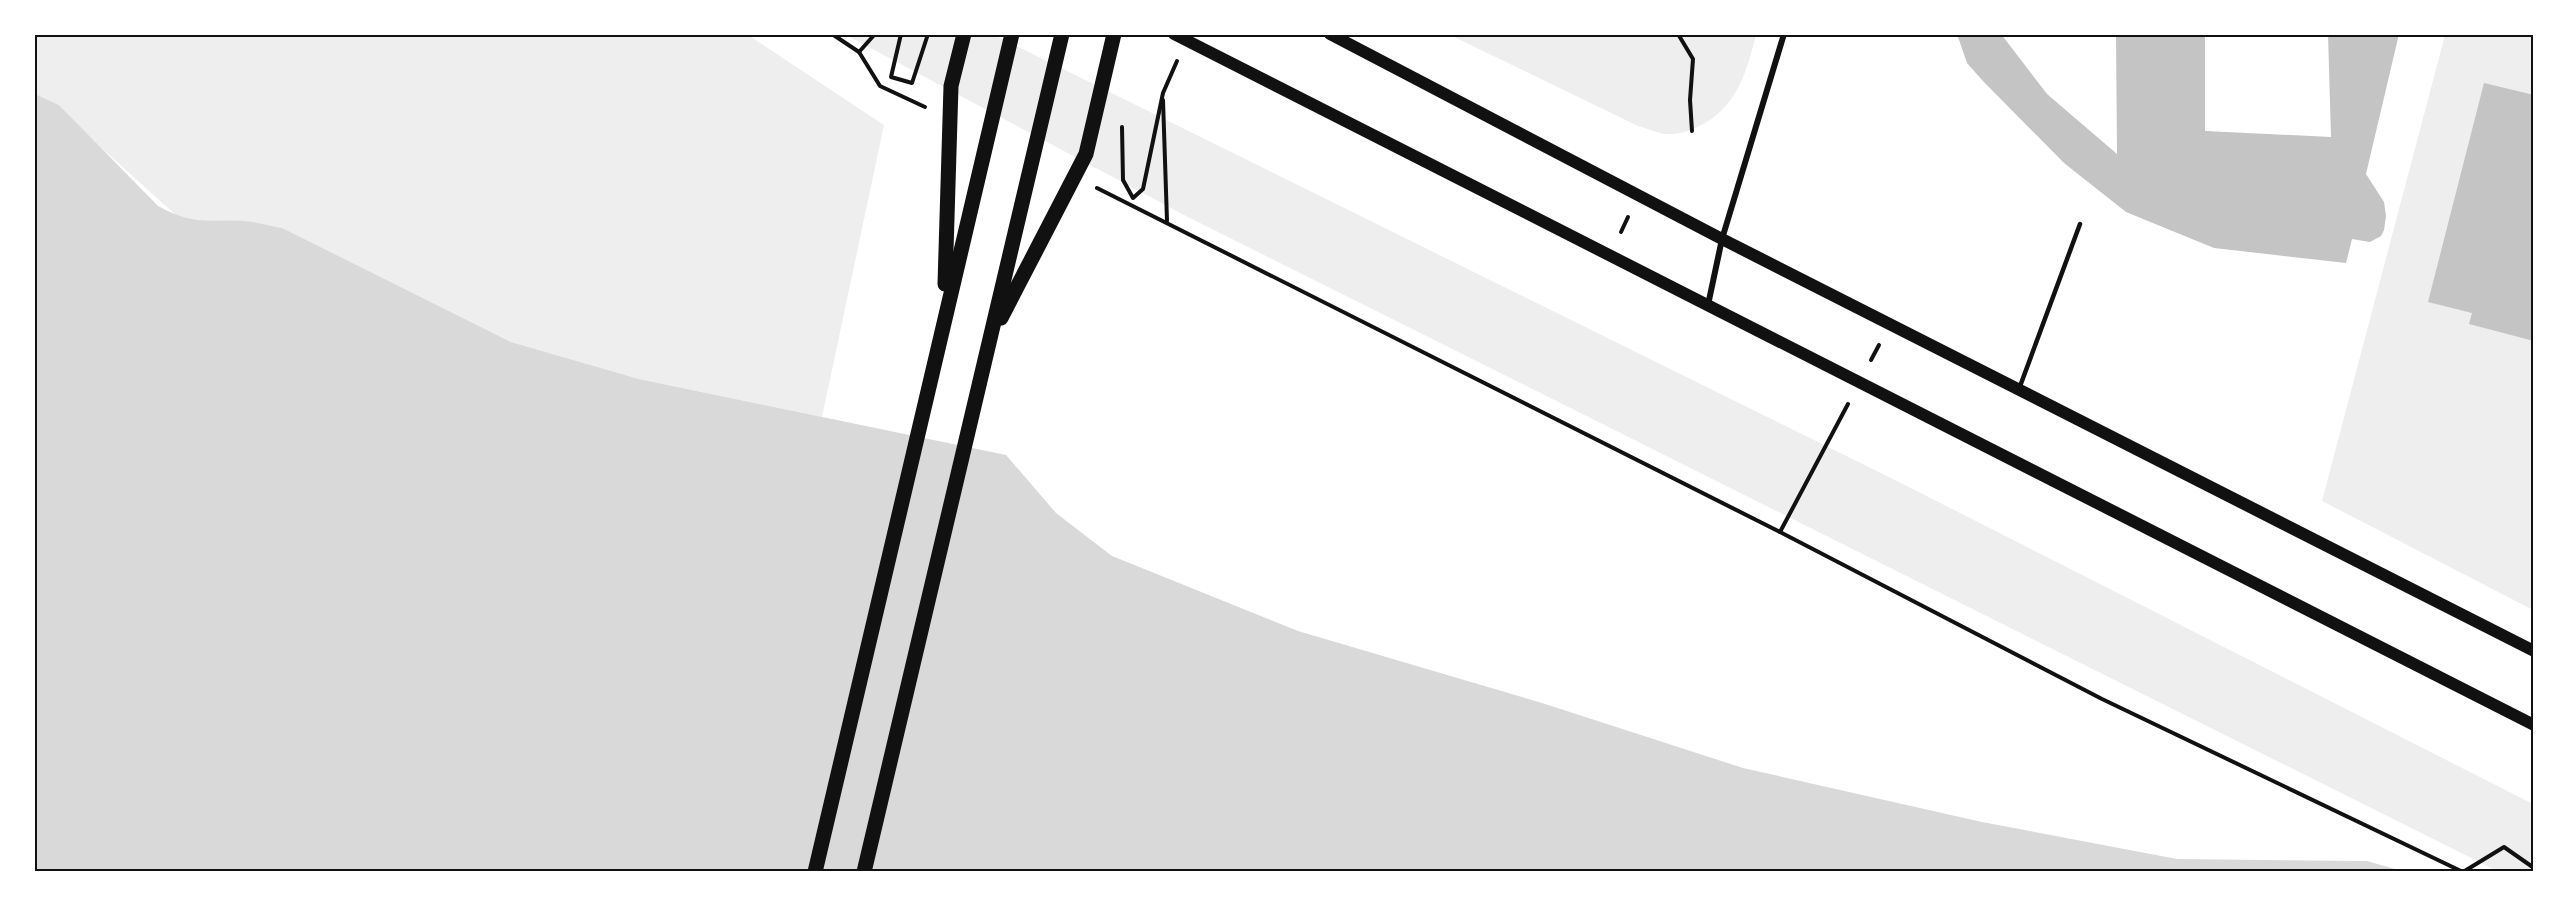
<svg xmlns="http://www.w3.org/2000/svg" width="2568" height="906" font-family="Merriweather,serif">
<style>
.green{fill:#eee}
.water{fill:#d9d9d9}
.building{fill:#c4c4c4}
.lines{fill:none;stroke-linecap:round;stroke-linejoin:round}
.path{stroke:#111;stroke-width:4}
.service{stroke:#111;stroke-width:4.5}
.minor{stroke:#111;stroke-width:6}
.secondary{stroke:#111;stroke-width:12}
.primary{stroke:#111;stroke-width:15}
.neatline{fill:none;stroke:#111;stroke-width:2}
</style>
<rect width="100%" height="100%" fill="#fff"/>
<!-- green -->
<g class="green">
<polygon points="35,35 748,35 884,125 822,417 639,379 511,342 402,288 246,221 199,222 179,218 96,143 59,105 35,94"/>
<polygon points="846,35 994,35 1899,482 2533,804 2533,871 2497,871 1186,216"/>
<path d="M1450 35H1756C1747 70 1738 104 1705 123 1693 130 1679 135 1665 134 1657 133 1647 128 1638 126Z"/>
<polygon points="2445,35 2533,35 2533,610 2322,501"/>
</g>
<!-- water -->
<path class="water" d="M35 94 59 105 158 206C195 226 206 219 245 221 257 222 270 226 282 228L511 342 639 379 1006 455 1056 513 1112 556 1298 631 1542 703 1743 768 1982 822 2177 859 2367 861 2402 871 35 872Z"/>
<!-- building -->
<g class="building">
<polygon points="1957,34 2001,34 2047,94 2117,154 2116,34 2205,34 2205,131 2331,137 2328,34 2399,34 2366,174 2384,202 2386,216 2384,230 2381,236 2370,242 2352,239 2346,263 2214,248 2126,212 2064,163 1982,80 1967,63"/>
<polygon points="2484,83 2534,95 2534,341 2469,324 2472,313 2428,302"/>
</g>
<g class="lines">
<!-- path -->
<g class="path">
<polyline points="832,34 859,52 875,34"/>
<polyline points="901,34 891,77 912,83 928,34"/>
<polyline points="1678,34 1693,59 1690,100 1692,131"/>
<polyline points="859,52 880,86 925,107"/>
<polyline points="1163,100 1167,221"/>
<polyline points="1122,127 1123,180 1133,198 1143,189 1163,93 1177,61"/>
<polyline points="1097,188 1780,532 2102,699 2463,872"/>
<polyline points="1621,232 1628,217"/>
<polyline points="1871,360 1879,345"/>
<polyline points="1780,532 1848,404"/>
<polyline points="2463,872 2504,847 2534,868"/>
</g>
<!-- service -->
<polyline class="service" points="2019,389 2080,224"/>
<!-- minor -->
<polyline class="minor" points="1708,305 1722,239 1784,34"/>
<!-- secondary -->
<g class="secondary">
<polyline points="1174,34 2534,725"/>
<polyline points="1330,34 1722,239 2534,651"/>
</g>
<!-- primary -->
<g class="primary">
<polyline points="945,284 951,86 964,34"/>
<polyline points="1001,318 1086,154 1114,34"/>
<polyline points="815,872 1012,34"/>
<polyline points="864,872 1062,34"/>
</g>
</g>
<!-- border -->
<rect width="2568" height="906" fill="none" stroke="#ffffff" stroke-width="72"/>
<rect x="36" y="36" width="2496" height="834" class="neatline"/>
</svg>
